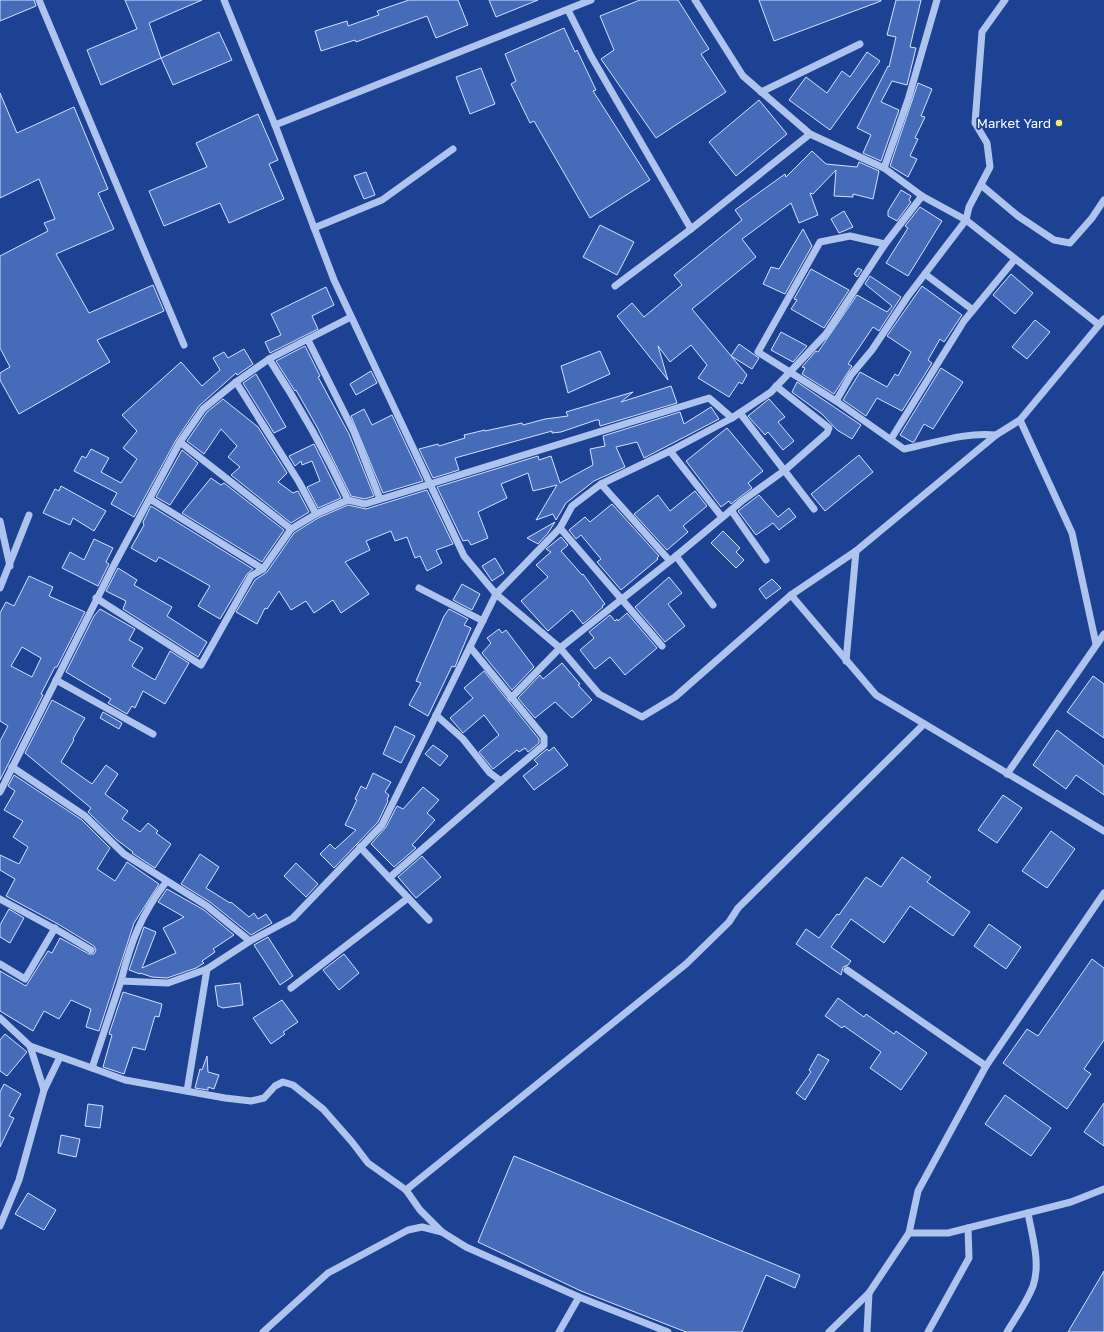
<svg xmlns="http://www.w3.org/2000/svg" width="1104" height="1332" font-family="'Golos Text',sans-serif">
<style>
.building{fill:#456bb9;stroke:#d5e1fa;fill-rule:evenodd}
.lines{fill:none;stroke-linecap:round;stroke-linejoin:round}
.minor{stroke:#aec3ee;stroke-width:7}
.poi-dot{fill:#fee66d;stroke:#1d4293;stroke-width:1.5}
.labels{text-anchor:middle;stroke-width:3.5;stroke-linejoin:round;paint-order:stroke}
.poi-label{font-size:13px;fill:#fff;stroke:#1d4293;text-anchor:end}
</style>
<rect width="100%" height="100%" fill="#1d4293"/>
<!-- building -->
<g class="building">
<polygon points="0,0 34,0 36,6 0,21"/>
<polygon points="125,0 202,0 149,23 161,58 101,85 87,50 137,29"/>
<polygon points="409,0 458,0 468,25 436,38 427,16 356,42 355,40 321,51 315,31 347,21 348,26 379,15 377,11"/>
<polygon points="489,0 538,0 496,17"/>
<polygon points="640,0 678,0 709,49 701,54 726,92 656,138 601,59 614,50 600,16"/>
<polygon points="759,0 881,0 881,1 774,41"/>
<polygon points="896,0 921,0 910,47 916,48 907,85 892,81 881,102 899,110 881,161 863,153 871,135 857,128 888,66 889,67 896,37 887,35"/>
<polygon points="564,28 575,52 577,50 596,90 593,91 650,180 590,218 534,121 530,123 511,84 516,81 505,54"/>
<polygon points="219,32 232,60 173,85 161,58"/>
<polygon points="867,52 880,61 830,130 789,100 806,77 827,93 842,71 850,77"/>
<polygon points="481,68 495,104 470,114 456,77"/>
<polygon points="918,83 932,89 921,116 925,117 915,138 918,139 910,156 917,159 908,177 890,166"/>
<polygon points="0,93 17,133 74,107 108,189 98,193 114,229 56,254 89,313 153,285 164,311 97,340 110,362 19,414 0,380 0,373 10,367 0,348 0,256 48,231 44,223 55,219 39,179 0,198"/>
<polygon points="759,100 787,134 736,176 709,142"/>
<polygon points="258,114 278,160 269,164 284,199 229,223 220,203 164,226 149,191 207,167 196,143"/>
<polygon points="812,151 826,164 857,167 859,162 879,171 873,199 853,194 853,197 834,196 836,170 813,194 810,193 818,215 799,223 791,203 742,239 756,257 692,309 747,375 742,384 739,382 729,397 698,378 707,365 691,345 670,362 658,346 668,380 617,316 632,303 644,317 682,285 674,275 742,220 735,210 785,174 786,177"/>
<polygon points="366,172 375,195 364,199 354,176"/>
<polygon points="901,190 911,196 909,200 911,202 897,221 888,216 888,211"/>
<polygon points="920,207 942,221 908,276 886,263 908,228 905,226"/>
<polygon points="844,211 853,227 839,233 831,219"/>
<polygon points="600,225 634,242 617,275 583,257"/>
<polygon points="803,229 812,246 785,294 763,284 771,267 779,269"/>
<polygon points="858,268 862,270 857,277 854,274"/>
<polygon points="811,269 849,290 824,328 791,309 797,300 794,299"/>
<polygon points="1011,274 1033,293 1015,314 993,295"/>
<polygon points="870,276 901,297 879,331 873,327 848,364 852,366 834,394 802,374 805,368 802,367 816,351 818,352 857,295 887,312 892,306 865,284"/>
<polygon points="922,286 962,315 944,342 940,339 928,360 932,363 902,411 877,398 866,416 843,400 860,372 887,387 895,374 898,376 911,352 887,336"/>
<polygon points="326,287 334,305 312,316 318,329 270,353 265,342 281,335 271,314"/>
<polygon points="1035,320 1050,332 1027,359 1012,347"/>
<polygon points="781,332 807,346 793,362 771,350"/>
<polygon points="739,344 759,358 752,369 731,356"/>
<polygon points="305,346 320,376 318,377 349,434 374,496 365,499 351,496 317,427 296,390 295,391 276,361"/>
<polygon points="244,349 253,364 237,375 236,373 199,406 176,440 134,517 111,504 117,493 74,471 82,456 86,458 91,449 109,458 101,472 121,483 137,459 123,448 137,431 122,415 181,362 202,386 220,370 213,358 224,352 228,358"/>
<polygon points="600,351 610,374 568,393 561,366"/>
<polygon points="941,368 963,382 933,429 924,424 914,442 912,442 900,435"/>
<polygon points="371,371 377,383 356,395 350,384"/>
<polygon points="256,374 286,427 274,433 243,383"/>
<polygon points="797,382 861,425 852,439 837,430 822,414 792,392"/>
<polygon points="671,386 677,403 600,426 599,420 596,420 561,432 552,433 552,431 455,458 459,470 433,478 419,449 438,444 439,446 465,438 464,435 485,430 485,431 522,423 523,425 545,419 568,416 566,412 633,392 621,402"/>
<polygon points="223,399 258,427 287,473 278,482 293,493 298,491 309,512 291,523 231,475 240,467 228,457 237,446 221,429 204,454 187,441 207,412"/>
<polygon points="769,399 785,417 778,422 794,441 783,450 768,432 765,435 748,416"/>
<polygon points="711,407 719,419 644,458 637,442 616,447 625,467 594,481 566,503 556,520 553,514 536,520 557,485 533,491 528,473 501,484 507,498 478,512 488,538 471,545 468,540 463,541 437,487 538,456 539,460 551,456 560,483 593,465 590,449 605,446 603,436 680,412 684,424"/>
<polygon points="364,409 372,425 392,415 423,481 383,493 351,416"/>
<polygon points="727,428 763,471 748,483 752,488 731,504 729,501 721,507 686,461"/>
<polygon points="314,444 341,498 318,508 307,487 320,481 312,461 302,465 301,461 295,466 289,456"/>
<polygon points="182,450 198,463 170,505 156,497"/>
<polygon points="859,455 873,472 825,511 811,494"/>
<polygon points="211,478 221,485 224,483 284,530 262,562 182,513"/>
<polygon points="61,486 106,511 94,531 73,518 70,525 43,513 55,489 59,491"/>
<polygon points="427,490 453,544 436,550 442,563 427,571 420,556 415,558 407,537 395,541 391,531 366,541 370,550 345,562 369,594 341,613 333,600 314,613 306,601 291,610 279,591 267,609 265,608 257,624 236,612 255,580 267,572 294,533 318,518 348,505 366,509"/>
<polygon points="695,491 707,506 683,526 688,532 667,550 634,514 658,495 670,511"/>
<polygon points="759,495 778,517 789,508 796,517 779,530 773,523 756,535 738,511"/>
<polygon points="612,504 659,556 657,558 658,559 621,590 597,562 601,559 581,535 576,539 569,530 585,517 590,522"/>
<polygon points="151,506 253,569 247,574 220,619 198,606 210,586 159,557 156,562 131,548 144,525 143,522"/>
<polygon points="555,522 548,533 538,544 527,538"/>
<polygon points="723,531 740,548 736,552 744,560 736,568 711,543"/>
<polygon points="561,537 568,545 561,551 582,575 583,574 605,604 602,606 603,607 583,624 572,610 548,631 521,601 548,577 536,565 551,552 546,549"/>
<polygon points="94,539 113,548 106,562 109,564 98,586 62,568 70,552 84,560"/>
<polygon points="495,558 504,573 492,581 482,566"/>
<polygon points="118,568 137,580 134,585 172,607 167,616 207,642 198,657 123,609 126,601 106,591"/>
<path d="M29 576 53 587 49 596 85 612 57 667H55L41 694 43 695 0 780V741L8 726 0 721V613L6 602 14 606ZM22 647 41 658 32 677 11 666Z"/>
<polygon points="669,577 682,593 668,604 685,626 665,642 635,607"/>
<polygon points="772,579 781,588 766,599 759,589"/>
<polygon points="462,584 480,594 472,610 453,600"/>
<polygon points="100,609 135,629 129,640 143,648 132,666 133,667 155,680 170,651 189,663 165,704 143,691 135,708 132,706 127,714 108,703 111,699 66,672 94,616"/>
<polygon points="449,609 468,619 464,625 471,628 458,659 455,667 452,666 428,716 409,705 421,683 416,681 444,616"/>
<polygon points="627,613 657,648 625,675 610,657 595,669 580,650 594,638 589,632 610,615 615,621 617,619 618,621"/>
<polygon points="499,629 502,633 506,630 534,667 512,690 482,653 491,643 487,638"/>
<polygon points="562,663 580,684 578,685 592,700 572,718 555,702 535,718 518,698 540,675 543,679"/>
<polygon points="484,671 539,739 539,743 528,752 525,748 519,752 517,750 493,769 479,752 499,735 484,715 463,733 450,718 473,698 464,688"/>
<polygon points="1093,676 1104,684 1104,738 1067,712"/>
<polygon points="52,700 85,718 73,739 74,740 61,762 92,784 106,765 118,774 105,794 128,811 122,819 140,832 148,823 158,831 156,833 171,844 155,868 132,853 133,852 117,840 88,812 91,808 25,753"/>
<polygon points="103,712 122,723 119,729 100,718"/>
<polygon points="395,726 415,736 401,763 383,754"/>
<polygon points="1057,730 1104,766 1104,795 1076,775 1066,789 1033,765"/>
<polygon points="433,745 448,756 440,766 425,754"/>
<polygon points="554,747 568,765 534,790 523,776 538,764 534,760 547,749 549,751"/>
<polygon points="373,773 391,782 385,792 389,795 387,800 388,801 378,822 334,868 320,854 330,844 335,849 356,830 345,825 357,800 355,799 361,786 366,789"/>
<polygon points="14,775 82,820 110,848 97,869 115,881 127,862 159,884 134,923 99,1031 86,1027 91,1009 71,1000 59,1019 44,1011 33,1031 0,1011 0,971 26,986 48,951 52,953 60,938 89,954 94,954 96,950 94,946 58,924 6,896 15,879 0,870 0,855 19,864 28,847 13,837 23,821 4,810 15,791 8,786"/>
<polygon points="423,787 439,800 427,813 435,820 412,845 416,848 394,867 371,844 386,827 397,806 403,809"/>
<polygon points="1003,795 1022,808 997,843 978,830"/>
<polygon points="1051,831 1075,849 1047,888 1022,871"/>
<polygon points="200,854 219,867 206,888 230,903 231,902 249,917 254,913 258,919 266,914 272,923 251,935 210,902 181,884"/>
<polygon points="422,856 441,877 416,898 398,877"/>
<polygon points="902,857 931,877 927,882 970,912 953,936 910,906 884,943 851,919 831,947 851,961 848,965 843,967 841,975 796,944 806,929 819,938 837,914 839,915 866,877 881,887"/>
<polygon points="296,863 318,884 306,897 284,876"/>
<polygon points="167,889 204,910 234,935 213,949 215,952 202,961 204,963 196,968 167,978 152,977 140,973 140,974 129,970 144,927 156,932 142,968 176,953 163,928 184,917 158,902"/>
<polygon points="9,909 24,918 10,943 0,937 0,925"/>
<polygon points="989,924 1021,947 1006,969 974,946"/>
<polygon points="268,937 293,976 280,985 254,945"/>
<polygon points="344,954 359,973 339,990 323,970"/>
<polygon points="1092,959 1104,968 1104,1040 1084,1069 1091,1074 1067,1109 1003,1063 1027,1029 1038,1036"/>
<polygon points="240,983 243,1005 223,1008 218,1006 215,986"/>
<polygon points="123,992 162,1004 159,1017 155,1016 145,1050 133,1047 124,1074 103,1067 112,1035 109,1034"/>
<polygon points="838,998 864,1017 866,1014 894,1034 896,1031 927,1053 901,1090 870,1068 881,1052 844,1026 842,1028 825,1016"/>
<polygon points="282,1000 298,1022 283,1032 285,1034 271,1044 253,1018"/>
<polygon points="5,1034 27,1052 7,1076 0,1071 0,1040"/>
<polygon points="818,1054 829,1060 805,1100 796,1093 811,1072 809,1070"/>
<polygon points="207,1056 208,1072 219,1075 214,1089 208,1087 208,1090 195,1088 200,1069 202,1070"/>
<polygon points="4,1084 21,1094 9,1116 14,1118 0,1147 0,1092"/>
<polygon points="1005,1095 1051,1128 1031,1156 985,1124"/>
<polygon points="1104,1103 1104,1146 1084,1132"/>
<polygon points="88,1104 103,1106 100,1128 85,1126"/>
<polygon points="61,1135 80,1139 76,1157 58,1153"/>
<polygon points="514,1156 800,1275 795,1288 766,1275 742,1332 686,1332 581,1291 478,1242"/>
<polygon points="28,1193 56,1210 44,1230 15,1214"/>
<polygon points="1104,1271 1104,1332 1068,1332"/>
</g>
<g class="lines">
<!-- minor -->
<g class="minor">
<polyline points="39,0 184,345"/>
<polyline points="224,0 275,125 334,280 464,556 496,594 560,648 599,694 642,717 675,697 791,595 856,551 996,435 1020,420 1104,319"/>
<polyline points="695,0 743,76 810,134"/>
<polyline points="568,10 591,56 691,229"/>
<polyline points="761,92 860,44"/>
<polyline points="275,125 591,0"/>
<polyline points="884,168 908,100 937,0"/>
<polyline points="981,185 1018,216 1054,240 1070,243 1092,218 1104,200"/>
<polyline points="314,228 382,200 453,149"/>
<path d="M885 244 850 236 820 242 758 352 836 401 904 449C935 443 964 432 996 435"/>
<polyline points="925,274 973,310"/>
<polyline points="615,286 691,229 810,134 884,168 922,196 966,220 1098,324"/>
<polyline points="308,340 354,432 380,499"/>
<path d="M269 359C299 405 325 451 348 500"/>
<polyline points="236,382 299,482 316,514"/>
<polyline points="836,401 851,375 872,350 908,296 966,220 969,207 990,167 987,143 975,123 982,32 1005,0"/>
<polyline points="740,413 814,509"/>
<polyline points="1020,420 1072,533 1096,644"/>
<polyline points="891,439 964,321 1015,259"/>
<polyline points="180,442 291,529"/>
<polyline points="670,451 722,517"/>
<polyline points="601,484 670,561"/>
<polyline points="150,499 263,569"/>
<polyline points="731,510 766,560"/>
<polyline points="0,521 10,566"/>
<polyline points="560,528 662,646"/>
<polyline points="676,556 713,605"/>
<polyline points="0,588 29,515"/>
<polyline points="419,588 483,621"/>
<polyline points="791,595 876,695 1104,831"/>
<polyline points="96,598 201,665 251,576 263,569 291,529 316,514 348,500 365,504 709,398 732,418"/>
<polyline points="846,661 856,551"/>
<polyline points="56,680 153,734"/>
<polyline points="511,698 560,648 670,561 742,501 785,470 827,433 829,428 776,386"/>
<polyline points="436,715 463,739 490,773 501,781 544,745 544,737 470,647"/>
<polyline points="12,767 85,816 124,854 207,906 250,941"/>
<polyline points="1007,774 1104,634"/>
<polyline points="0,792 114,565 180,442 203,409 236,382 269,359 351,317"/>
<polyline points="360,847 429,920"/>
<polyline points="389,878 501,781"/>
<polyline points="0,899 59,931 91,950"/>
<polyline points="0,964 25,979 55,928"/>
<polyline points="847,970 986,1066"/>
<path d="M121 981C131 941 141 915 166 882"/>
<polyline points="291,988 408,898"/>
<polyline points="0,1018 30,1046 44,1090 19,1180 0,1226"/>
<polyline points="30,1046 92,1068 121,981 168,983 207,969 250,941 293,918 382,825 496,594 560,528 572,506 601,484 670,451 732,418 771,392 826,334 885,244 922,196"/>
<polyline points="92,1068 125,1080 225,1098 251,1101 264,1098 275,1086 283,1082 293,1085 323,1109 352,1142 368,1163 406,1190 420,1210 442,1232"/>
<polyline points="44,1090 60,1057"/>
<polyline points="187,1091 207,969"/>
<polyline points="406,1190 686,964 729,922 738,908 924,724"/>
<polyline points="909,1233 948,1233 1071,1202 1104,1189"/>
<polyline points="263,1332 328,1273 408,1230 422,1227 442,1232 466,1247 579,1297 668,1332"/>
<polyline points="559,1332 579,1297"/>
<polyline points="829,1332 869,1293"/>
<polyline points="867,1332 869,1293 909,1233 918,1191 986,1066 1104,893"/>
<polyline points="928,1332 969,1258 968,1228"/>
<path d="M1007 1332C1016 1317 1027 1302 1033 1286 1041 1263 1032 1236 1028 1213"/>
</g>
</g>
<!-- markers -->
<circle class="poi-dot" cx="1059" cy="123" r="4"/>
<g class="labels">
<!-- poi labels -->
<g class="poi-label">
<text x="1051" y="128">Market Yard</text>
</g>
</g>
</svg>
